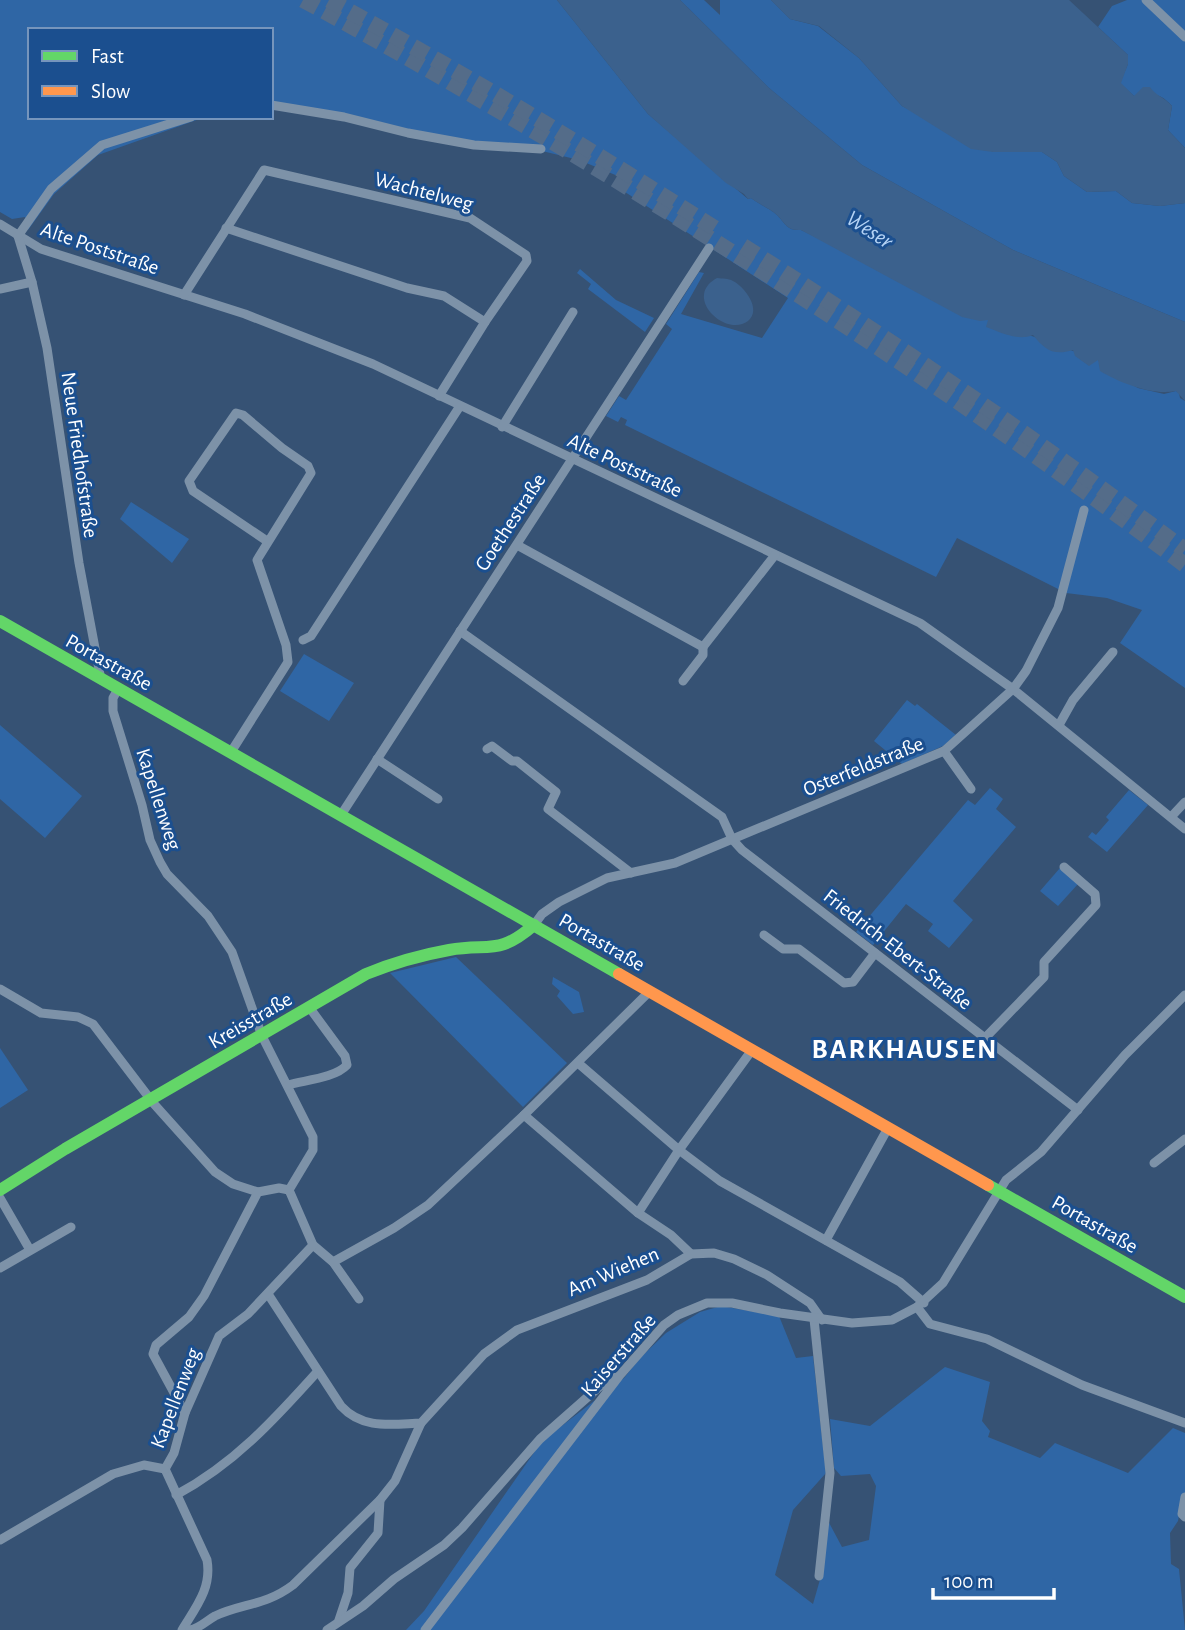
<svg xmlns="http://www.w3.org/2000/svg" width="1185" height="1630" font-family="'Alegreya Sans',sans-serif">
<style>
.green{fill:#2f66a5}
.water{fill:#3b618d}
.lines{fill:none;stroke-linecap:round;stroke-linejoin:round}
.highway-tunnel{stroke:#546c89;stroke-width:16;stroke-dasharray:16 8;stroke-linecap:butt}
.street{stroke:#7d92a8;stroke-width:9}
.fast{stroke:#63d668;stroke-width:12}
.slow{stroke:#ff974d;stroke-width:12}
.labels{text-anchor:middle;stroke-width:6;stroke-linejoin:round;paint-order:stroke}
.street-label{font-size:21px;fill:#fff;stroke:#1b4f8f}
.water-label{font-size:23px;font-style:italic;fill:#b5d3f5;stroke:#1b4f8f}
.district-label{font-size:28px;font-weight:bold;letter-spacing:2px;fill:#fff;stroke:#1b4f8f}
</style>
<rect width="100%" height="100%" fill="#365274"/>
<!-- green -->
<g class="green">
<path d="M0 0H557L648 114 748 199 751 198C759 204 770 209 777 215 786 224 787 231 801 230L988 320 1098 360 1127 382 1138 388 1164 394 1176 391 1179 393 1180 398 1185 401V688L1120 643 1142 610 1107 598 1066 593 957 538 936 577 625 425 627 420 621 417 618 422 606 416 619 396 626 400 672 329 666 324 699 272 704 273 681 314 762 338 788 298 625 192 630 181 579 160 542 151 474 147 271 106V30H30V117H205L98 155 54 194 28 230 25 217 12 219 0 212Z"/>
<polygon points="680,0 704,0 720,15 720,0 771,0 790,19 818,26 859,58 902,106 993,152 1042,152 1057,162 1064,176 1087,192 1116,191 1132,203 1160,206 1185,203 1185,322 1013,250 862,165 769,88"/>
<path d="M1127 0H1185V148L1168 130 1172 106C1160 92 1151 93 1134 96L1120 83 1128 64V55L1098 27 1112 6Z"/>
<polygon points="580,269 616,300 654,318 645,332 588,289 591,284 577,273"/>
<polygon points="131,502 189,539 172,563 120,519"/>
<polygon points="304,654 354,683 329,721 280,691"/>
<polygon points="907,700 915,706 917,704 956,735 943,746 902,764 874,741"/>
<polygon points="0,725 82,796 45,838 0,799"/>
<polygon points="990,788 1003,799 996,809 1016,827 953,901 973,920 949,948 928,931 933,924 906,904 873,945 856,932 968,800 975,805"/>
<polygon points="1129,790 1148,805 1107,852 1088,837 1092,832 1096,835 1109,820 1106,817"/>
<polygon points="1060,868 1078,884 1058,906 1040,891"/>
<polygon points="456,957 567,1063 523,1107 390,973"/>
<polygon points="553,977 579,992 584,1012 573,1014 557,996 560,991 552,984"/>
<polygon points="0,1048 28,1090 0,1108"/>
<polygon points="721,1306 779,1316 796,1358 813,1356 826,1473 793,1510 775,1575 813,1604 821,1576 826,1517 842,1547 869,1540 876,1486 870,1474 841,1476 834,1468 830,1419 870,1426 945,1367 990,1382 982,1421 990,1431 988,1437 1040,1458 1055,1443 1128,1473 1173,1428 1185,1433 1185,1504 1181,1504 1178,1521 1170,1533 1171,1564 1179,1569 1185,1630 406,1630 424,1611 542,1441 624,1378 640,1358 666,1333 700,1312"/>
</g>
<!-- water -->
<g class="water">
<path d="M557 0H680L769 88 862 165 1013 250 1185 322V401L1176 391C1153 396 1120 383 1100 371L1098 360 1089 366 1075 356 1073 350C1053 356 1045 350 1033 335 1018 341 1002 333 986 327L988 320 980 321 962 317 801 230C787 231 786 224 777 215 770 209 759 204 751 198L748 199 744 194 726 183 648 114Z"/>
<path d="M771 0H1069L1128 55V64L1121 83 1134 96 1143 87H1150C1155 95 1165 98 1172 106L1168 130 1185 148V203L1160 206 1132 203 1116 191 1087 192 1064 176 1057 162 1042 152H993L971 149 902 106 859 58 819 26 790 19Z"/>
<path d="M717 278C723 279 728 278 733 281 745 287 762 310 748 321 726 338 682 297 717 278Z"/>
</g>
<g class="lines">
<!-- highway-tunnel -->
<g class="highway-tunnel">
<path d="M303 0C373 37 441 77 510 117 743 253 969 403 1185 565"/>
<path d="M329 0C462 72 593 151 721 232"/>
<path d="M743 246C894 342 1042 443 1185 550"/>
</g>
<!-- street -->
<g class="street">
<polyline points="1146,0 1185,37"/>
<polyline points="271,105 344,117 408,133 474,145 541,149"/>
<polyline points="0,224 41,249 245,314 373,364 920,623 1013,689 1185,829"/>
<polyline points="226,228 407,288 444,296 485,322"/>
<polyline points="18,236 32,282 47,348 79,563 101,680"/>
<polyline points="18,236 51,189 102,145 191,117"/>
<polyline points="0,289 32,282"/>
<polyline points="184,295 264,170 470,218 526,255 527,261 485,322 439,396"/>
<polyline points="502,427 573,312"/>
<polyline points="517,545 703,647 775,555"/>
<polyline points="460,631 722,817 732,839 742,850 1078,1110"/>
<polyline points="303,640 311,636 460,406"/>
<polyline points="683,681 703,655 703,647"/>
<polyline points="118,689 113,698 113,711 142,805 150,840 160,862 167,874 208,916 232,952 262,1036 313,1137 313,1150 289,1190"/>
<polyline points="1059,725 1073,700 1113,652"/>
<polyline points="487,749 492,746 512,761 517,761 556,792 548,809 631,873"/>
<polyline points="944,751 971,789"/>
<polyline points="231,752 288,662 286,645 257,560 311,473 308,466 282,448 243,415 236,413 189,481 193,491 267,541"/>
<polyline points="377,759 438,799"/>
<polyline points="341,815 709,248"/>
<polyline points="1171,817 1185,802"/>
<polyline points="534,925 542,914 559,902 607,878 675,863 944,751 1013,689 1026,671 1058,608 1084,510"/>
<polyline points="764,935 783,949 799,949 844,983 853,982 875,953"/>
<polyline points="0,989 41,1013 78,1017 93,1024 154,1104 215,1172 233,1184 258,1192"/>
<polyline points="985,1038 1044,977 1044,962 1096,905 1095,894 1064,867"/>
<polyline points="578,1063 679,1150 720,1181 900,1282 924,1303"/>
<path d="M288 1085C306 1080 335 1078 347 1065L345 1056 309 1007"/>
<polyline points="524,1115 638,1213 671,1235 691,1254"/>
<polyline points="1154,1163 1185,1139"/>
<polyline points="289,1190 313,1245 333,1262 359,1299"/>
<polyline points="0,1198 30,1250"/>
<polyline points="638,1213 679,1150 752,1050"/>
<polyline points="826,1240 888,1128"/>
<polyline points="333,1262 394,1228 428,1205 524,1115 650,991"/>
<polyline points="0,1268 71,1227"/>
<path d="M268 1294 341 1406C363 1430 392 1424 421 1423L484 1354 517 1330 647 1280 691 1254 714 1253 734 1259 767 1275 810 1303 822 1320"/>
<polyline points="917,1307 930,1324 987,1339 1082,1385 1185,1423"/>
<polyline points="814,1319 830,1473 819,1576"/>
<polyline points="185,1413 153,1354 156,1345 189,1317 204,1296 258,1192 279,1188 289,1190"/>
<polyline points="165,1469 174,1453 185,1413 219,1336 248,1314 313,1245"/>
<path d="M165 1469 207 1560C212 1588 196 1607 182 1630"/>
<path d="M176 1495C234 1464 274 1420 318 1371"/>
<polyline points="1185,1497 1182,1514 1185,1517"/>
<polyline points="0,1540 113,1474 144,1465 165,1469"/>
<polyline points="339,1620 348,1593 350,1568 378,1533 380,1500"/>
<path d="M190 1630C200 1628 206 1621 215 1616 243 1603 265 1606 293 1585L380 1500 395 1481 421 1423"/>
<polyline points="327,1630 363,1606 394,1579 444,1545 462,1528 540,1439 599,1387 616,1377"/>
<polyline points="425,1630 620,1375 664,1325 678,1315 707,1303 732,1303 780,1313 852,1323 892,1320 917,1307 943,1283 1006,1180 1041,1152 1125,1055 1185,995"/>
</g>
<!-- fast -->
<g class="fast">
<polyline points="0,621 619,974"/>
<polyline points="988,1185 1185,1297"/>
<path d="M0 1190 65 1149 366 974C393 963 421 955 449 950 490 943 498 956 534 925"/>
</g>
<!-- slow -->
<polyline class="slow" points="619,974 988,1185"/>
</g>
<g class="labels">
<!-- street labels -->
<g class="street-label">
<text transform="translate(424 191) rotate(15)" y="7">Wachtelweg</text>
<text transform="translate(100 248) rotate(19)" y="7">Alte Poststraße</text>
<text transform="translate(80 455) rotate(82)" y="7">Neue Friedhofstraße</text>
<text transform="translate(625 465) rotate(25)" y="7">Alte Poststraße</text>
<text transform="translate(510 522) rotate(-57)" y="7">Goethestraße</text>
<text transform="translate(109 662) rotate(29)" y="7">Portastraße</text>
<text transform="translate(863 766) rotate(-22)" y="7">Osterfeldstraße</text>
<text transform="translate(159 799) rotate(72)" y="7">Kapellenweg</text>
<text transform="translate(602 942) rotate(30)" y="7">Portastraße</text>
<text transform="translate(898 949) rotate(38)" y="7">Friedrich-Ebert-Straße</text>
<text transform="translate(250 1020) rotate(-30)" y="7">Kreisstraße</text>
<text transform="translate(1095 1224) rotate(30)" y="7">Portastraße</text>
<text transform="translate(613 1271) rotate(-23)" y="7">Am Wiehen</text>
<text transform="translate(618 1355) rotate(-49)" y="7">Kaiserstraße</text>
<text transform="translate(175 1398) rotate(-69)" y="7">Kapellenweg</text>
</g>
<!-- water labels -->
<g class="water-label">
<text transform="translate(870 229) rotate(33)" y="8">Weser</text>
</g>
<!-- district labels -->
<g class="district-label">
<text x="905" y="1058">BARKHAUSEN</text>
</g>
</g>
<!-- legend -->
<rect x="28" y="28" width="245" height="91" fill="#1b4f8f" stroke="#7695bc" stroke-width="2"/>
<rect x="42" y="51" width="35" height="10" fill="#63d668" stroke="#7695bc" stroke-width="2"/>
<text x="91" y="63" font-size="21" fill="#ffffff">Fast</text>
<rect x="42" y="86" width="35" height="10" fill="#ff974d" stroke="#7695bc" stroke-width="2"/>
<text x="91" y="98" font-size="21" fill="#ffffff">Slow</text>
<!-- scale -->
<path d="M933 1588v10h121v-10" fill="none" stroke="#ffffff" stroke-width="3.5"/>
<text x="944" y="1588" font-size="21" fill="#ffffff" stroke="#1b4f8f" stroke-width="5" paint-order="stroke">100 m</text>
</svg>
